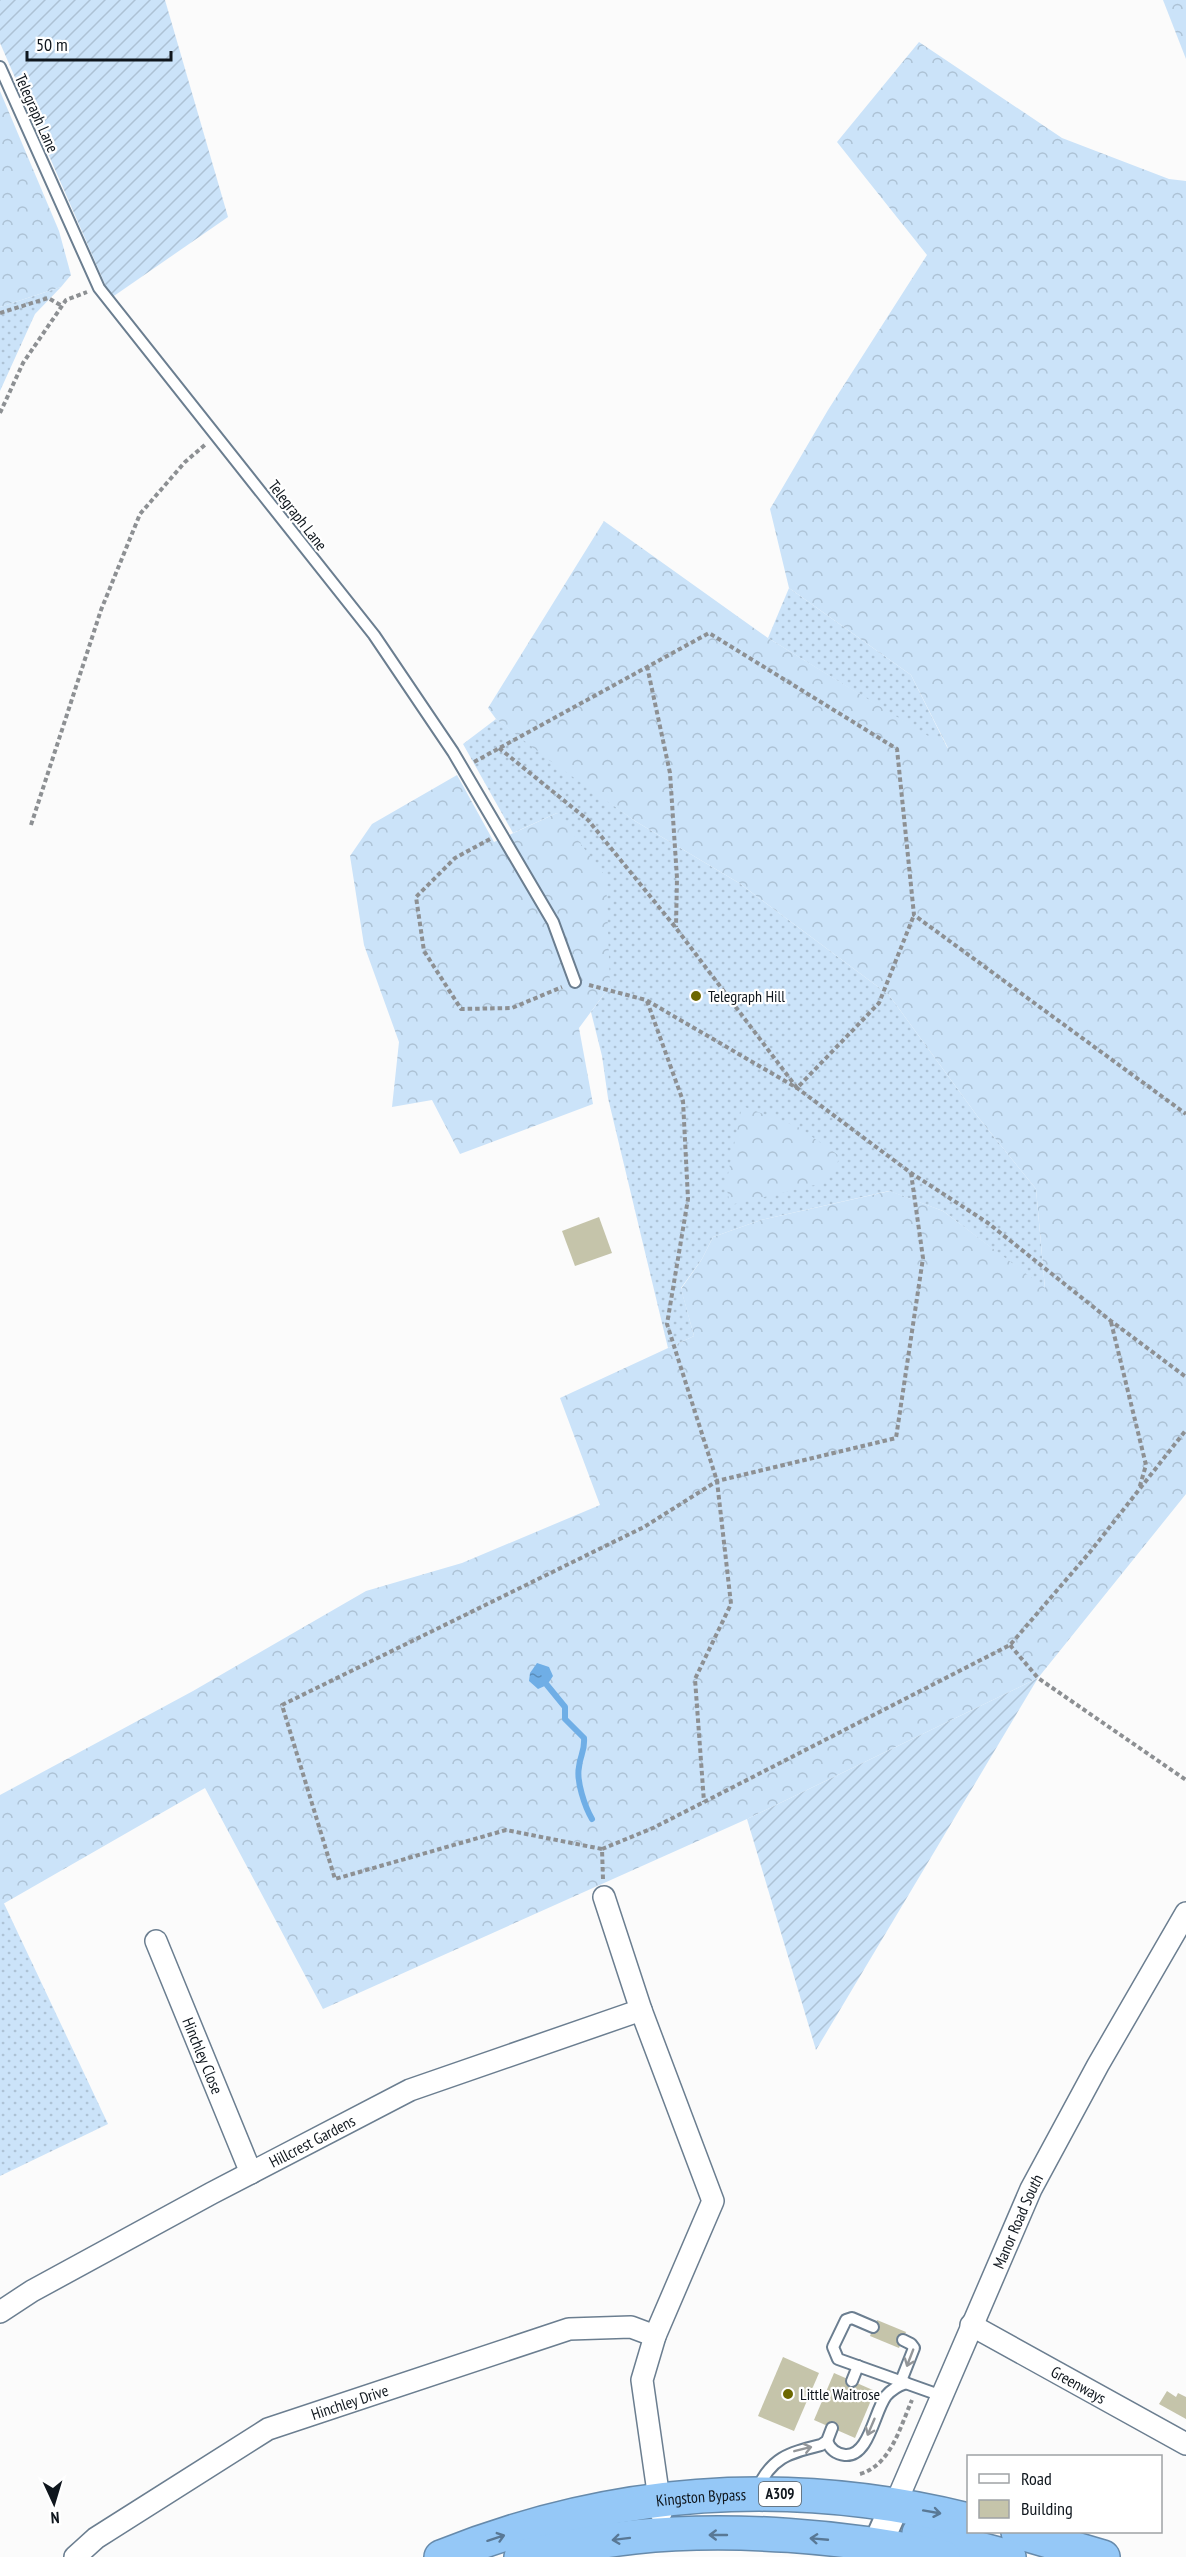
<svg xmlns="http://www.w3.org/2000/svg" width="1186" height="2557" font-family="'PT Sans Narrow',sans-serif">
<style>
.grass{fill:url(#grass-dots)}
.forest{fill:url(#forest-crowns)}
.garden{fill:url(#garden-furrows)}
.water{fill:url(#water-ripples)}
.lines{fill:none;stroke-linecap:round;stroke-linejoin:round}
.stream{stroke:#6faee6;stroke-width:6}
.building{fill:#c5c4aa}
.lane-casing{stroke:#6b7e90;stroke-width:14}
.street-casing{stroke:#6b7e90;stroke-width:24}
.secondary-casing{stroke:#6b7e90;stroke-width:32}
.highway-casing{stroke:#668aab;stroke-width:36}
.path{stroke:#8d9093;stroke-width:4;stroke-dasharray:4.5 3;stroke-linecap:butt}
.lane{stroke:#fff;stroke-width:10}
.street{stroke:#fff;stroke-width:21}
.secondary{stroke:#fff;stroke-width:28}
.highway{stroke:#95c8f7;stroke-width:33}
.oneway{stroke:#939699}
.oneway2{stroke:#597895}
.poi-dot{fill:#6c6700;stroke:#fff;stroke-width:2}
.labels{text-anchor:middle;stroke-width:4.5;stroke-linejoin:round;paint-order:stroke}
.shield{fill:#fff;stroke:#575c61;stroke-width:1.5}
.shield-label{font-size:15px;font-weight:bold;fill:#0f161d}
.street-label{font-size:16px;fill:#0f161d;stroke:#fff}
.poi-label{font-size:16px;fill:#0f161d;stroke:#fff;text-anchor:start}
</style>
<defs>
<pattern id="grass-dots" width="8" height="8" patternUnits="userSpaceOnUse" patternTransform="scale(1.5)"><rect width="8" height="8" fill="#cbe3f9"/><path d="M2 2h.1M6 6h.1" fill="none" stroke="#adc2d5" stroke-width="1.8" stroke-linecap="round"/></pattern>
<pattern id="forest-crowns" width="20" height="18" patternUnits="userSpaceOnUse" patternTransform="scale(1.5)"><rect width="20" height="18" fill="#cbe3f9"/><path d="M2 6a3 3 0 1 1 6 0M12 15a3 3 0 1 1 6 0" fill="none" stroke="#adc2d5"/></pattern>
<pattern id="garden-furrows" width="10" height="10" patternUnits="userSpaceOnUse" patternTransform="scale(1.5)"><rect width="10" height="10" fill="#cbe3f9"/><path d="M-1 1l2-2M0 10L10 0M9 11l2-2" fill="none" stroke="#adc2d5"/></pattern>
<pattern id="water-ripples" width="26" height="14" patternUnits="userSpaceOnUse" patternTransform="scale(1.5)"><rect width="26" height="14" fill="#6faee6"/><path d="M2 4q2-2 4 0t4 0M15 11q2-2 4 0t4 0" fill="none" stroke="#5a8dba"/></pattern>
</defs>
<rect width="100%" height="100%" fill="#fbfbfb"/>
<!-- grass -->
<g class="grass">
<polygon points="61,287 35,314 0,391 0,307"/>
<polygon points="789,588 911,675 948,749 768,638"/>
<polygon points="496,719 635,821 739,883 889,995 978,1117 1036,1189 1045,1289 943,1211 889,1191 761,1220 713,1237 702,1259 681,1288 694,1336 668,1348 608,1098 602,1056 591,1012 610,986 557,813 513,833 463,744"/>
<polygon points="0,1895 108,2124 0,2176"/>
</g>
<!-- forest -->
<g class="forest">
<polygon points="1163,0 1186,0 1186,59"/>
<polygon points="919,42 1062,138 1169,179 1186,181 1186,1494 1038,1678 747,1819 323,2009 205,1788 3,1904 0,1897 0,1795 193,1691 366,1591 462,1563 600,1505 560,1398 694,1336 681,1289 702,1259 713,1237 761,1220 890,1191 943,1211 1045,1288 1036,1189 978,1117 889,995 739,883 635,821 549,760 496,719 488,708 604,521 768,638 948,748 911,675 789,588 770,509 828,410 927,255 837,142"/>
<polygon points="0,91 59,231 71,275 61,287 0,307"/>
<polygon points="457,775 494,842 557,813 606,877 610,986 579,1028 593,1104 460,1154 432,1100 392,1107 399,1042 364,945 350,856 372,824"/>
<polygon points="742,1106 798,1127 841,1157 823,1183 730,1205 726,1184"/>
</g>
<!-- garden -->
<g class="garden">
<polygon points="0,0 165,0 228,217 111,298 0,43"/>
<polygon points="1038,1678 816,2050 747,1819"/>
</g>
<!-- water -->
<polygon class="water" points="537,1663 549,1667 553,1676 547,1685 538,1689 529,1681 530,1673"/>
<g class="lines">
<!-- stream -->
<path class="stream" d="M547 1685 565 1707V1719L584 1738C585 1752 580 1755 579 1767 576 1781 585 1807 592 1819"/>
</g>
<!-- building -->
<g class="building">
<polygon points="599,1217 612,1253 575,1266 562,1231"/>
<polygon points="877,2320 906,2332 899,2348 870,2336"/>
<polygon points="783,2357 819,2373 794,2431 758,2416"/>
<polygon points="834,2373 875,2391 855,2438 814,2420"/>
<polygon points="1167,2391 1176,2397 1178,2393 1186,2397 1186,2419 1159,2404"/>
</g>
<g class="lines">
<!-- lane casing -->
<g class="lane-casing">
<g id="lane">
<polyline points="0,67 99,288 374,635 453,752 553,922 575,982"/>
<polyline points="873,2327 852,2318 846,2320 833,2347 838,2359 942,2396"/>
<polyline points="852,2381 858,2366"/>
<polyline points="901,2381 914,2348 911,2344 903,2340"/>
<path d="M827 2441C830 2449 836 2454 845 2455 869 2457 874 2412 886 2396 892 2389 897 2386 906 2383"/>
<path d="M757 2490C771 2457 789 2453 821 2445L827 2441 832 2428"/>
</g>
</g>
<!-- street casing -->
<g class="street-casing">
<g id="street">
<polyline points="604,1897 641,2010 713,2201 655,2336 642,2380 661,2513"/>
<path id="s1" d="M156 1941 251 2173"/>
<path id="s2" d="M0 2312 32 2291 212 2193 410 2090 641 2010"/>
<path id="s3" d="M971 2325 1186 2444"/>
<path id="s4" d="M895 2505 1031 2189 1098 2065 1186 1913"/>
<path id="s5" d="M75 2557 96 2538 268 2429 569 2329 631 2327 655 2336"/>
</g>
</g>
<!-- secondary casing -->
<g class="secondary-casing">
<polyline id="secondary" points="872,2557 895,2505"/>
</g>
<!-- highway casing -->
<g class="highway-casing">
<g id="highway">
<polyline points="1018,2532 1103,2557"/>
<polyline points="919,2533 1009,2557"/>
<path id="s6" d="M441 2557C613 2488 789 2476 968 2520"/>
<path d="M521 2557C559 2549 596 2541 634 2537 731 2527 847 2536 943 2557"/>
</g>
</g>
<!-- path -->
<g class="path">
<polyline points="0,313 48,298 62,306"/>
<polyline points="0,413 23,363 66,300 87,292"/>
<polyline points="647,666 670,773 677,878 676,927"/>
<polyline points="499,748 588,820 676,928 797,1088 879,1003 914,915"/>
<polyline points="474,762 709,633 897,749 914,915 1186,1114"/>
<polyline points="31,825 101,610 140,514 185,462 206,444"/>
<polyline points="490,839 455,858 416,897 424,951 461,1009 512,1008 562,987"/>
<polyline points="589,985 646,1000 797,1088 911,1173 988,1223 1111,1321 1186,1377"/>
<polyline points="647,1001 683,1101 688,1199 667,1324 717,1481 731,1604 695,1679 704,1802"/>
<polyline points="1111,1322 1146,1465 1139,1489"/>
<polyline points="1010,1645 1038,1678 1186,1780"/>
<polyline points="602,1849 506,1830 335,1879 282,1705 644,1527 717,1481 896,1438 923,1258 911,1173"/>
<polyline points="603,1879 602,1849 653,1828 704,1802 1010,1645 1090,1552 1186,1430"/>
<path d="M860 2474C891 2465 900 2427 912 2400"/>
</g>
<!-- lane -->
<use href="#lane" class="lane"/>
<!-- street -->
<use href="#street" class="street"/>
<!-- secondary -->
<use href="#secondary" class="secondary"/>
<!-- highway -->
<use href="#highway" class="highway"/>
</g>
<!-- one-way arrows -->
<defs><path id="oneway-shaft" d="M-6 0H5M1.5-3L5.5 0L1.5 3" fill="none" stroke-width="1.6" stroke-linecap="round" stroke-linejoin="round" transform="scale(1.5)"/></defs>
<g class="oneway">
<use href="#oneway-shaft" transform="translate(910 2358) rotate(111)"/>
<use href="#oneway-shaft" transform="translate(871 2427) rotate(113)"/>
<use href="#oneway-shaft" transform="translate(803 2449) rotate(-14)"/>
</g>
<g class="oneway2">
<use href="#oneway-shaft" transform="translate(932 2512) rotate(10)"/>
<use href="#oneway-shaft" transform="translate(718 2535) rotate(-180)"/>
<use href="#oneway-shaft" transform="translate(496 2538) rotate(-18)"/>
<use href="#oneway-shaft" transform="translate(621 2539) rotate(173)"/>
<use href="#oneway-shaft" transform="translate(819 2539) rotate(-175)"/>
</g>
<!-- markers -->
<g class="poi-dot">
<circle cx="696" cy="996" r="6"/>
<circle cx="788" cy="2394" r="6"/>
</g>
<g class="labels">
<!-- shield labels -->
<rect class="shield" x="759" y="2482" width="42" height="24" rx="4.5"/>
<g class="shield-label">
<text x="780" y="2499">A309</text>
</g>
<!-- street labels -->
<g class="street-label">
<text transform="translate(37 113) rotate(66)" y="6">Telegraph Lane</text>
<text transform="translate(298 515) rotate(52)" y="6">Telegraph Lane</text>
<text dy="6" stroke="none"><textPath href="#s1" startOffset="124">Hinchley Close</textPath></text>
<text dy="6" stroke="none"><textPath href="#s2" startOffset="356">Hillcrest Gardens</textPath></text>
<text dy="6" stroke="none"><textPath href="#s4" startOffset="309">Manor Road South</textPath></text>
<text dy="6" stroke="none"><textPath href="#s3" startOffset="123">Greenways</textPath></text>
<text dy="6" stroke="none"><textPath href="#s5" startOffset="318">Hinchley Drive</textPath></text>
<text dy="6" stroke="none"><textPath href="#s6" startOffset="268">Kingston Bypass</textPath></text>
</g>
<!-- poi labels -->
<g class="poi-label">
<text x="708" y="1002">Telegraph Hill</text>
<text x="800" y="2400">Little Waitrose</text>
</g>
</g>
<!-- legend -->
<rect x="967" y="2455" width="195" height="78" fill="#ffffff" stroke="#9fa2a5" stroke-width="1.5"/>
<rect x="979" y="2474" width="30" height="9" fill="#ffffff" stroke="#9fa2a5" stroke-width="1.5"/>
<text x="1021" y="2485" font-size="18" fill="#0f161d">Road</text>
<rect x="979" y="2500" width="30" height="18" fill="#c5c4aa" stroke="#9fa2a5" stroke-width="1.5"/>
<text x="1021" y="2515" font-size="18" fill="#0f161d">Building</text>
<!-- north arrow -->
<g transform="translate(54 2503) rotate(176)" stroke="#ffffff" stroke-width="4.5" paint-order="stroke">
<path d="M0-4.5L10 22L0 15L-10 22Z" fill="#0f161d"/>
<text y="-9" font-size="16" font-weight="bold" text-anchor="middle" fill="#0f161d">N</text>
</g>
<!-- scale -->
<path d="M27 51v9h144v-9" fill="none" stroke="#0f161d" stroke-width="3"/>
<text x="36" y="51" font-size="18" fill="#0f161d" stroke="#ffffff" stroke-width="4.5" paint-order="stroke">50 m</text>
</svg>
